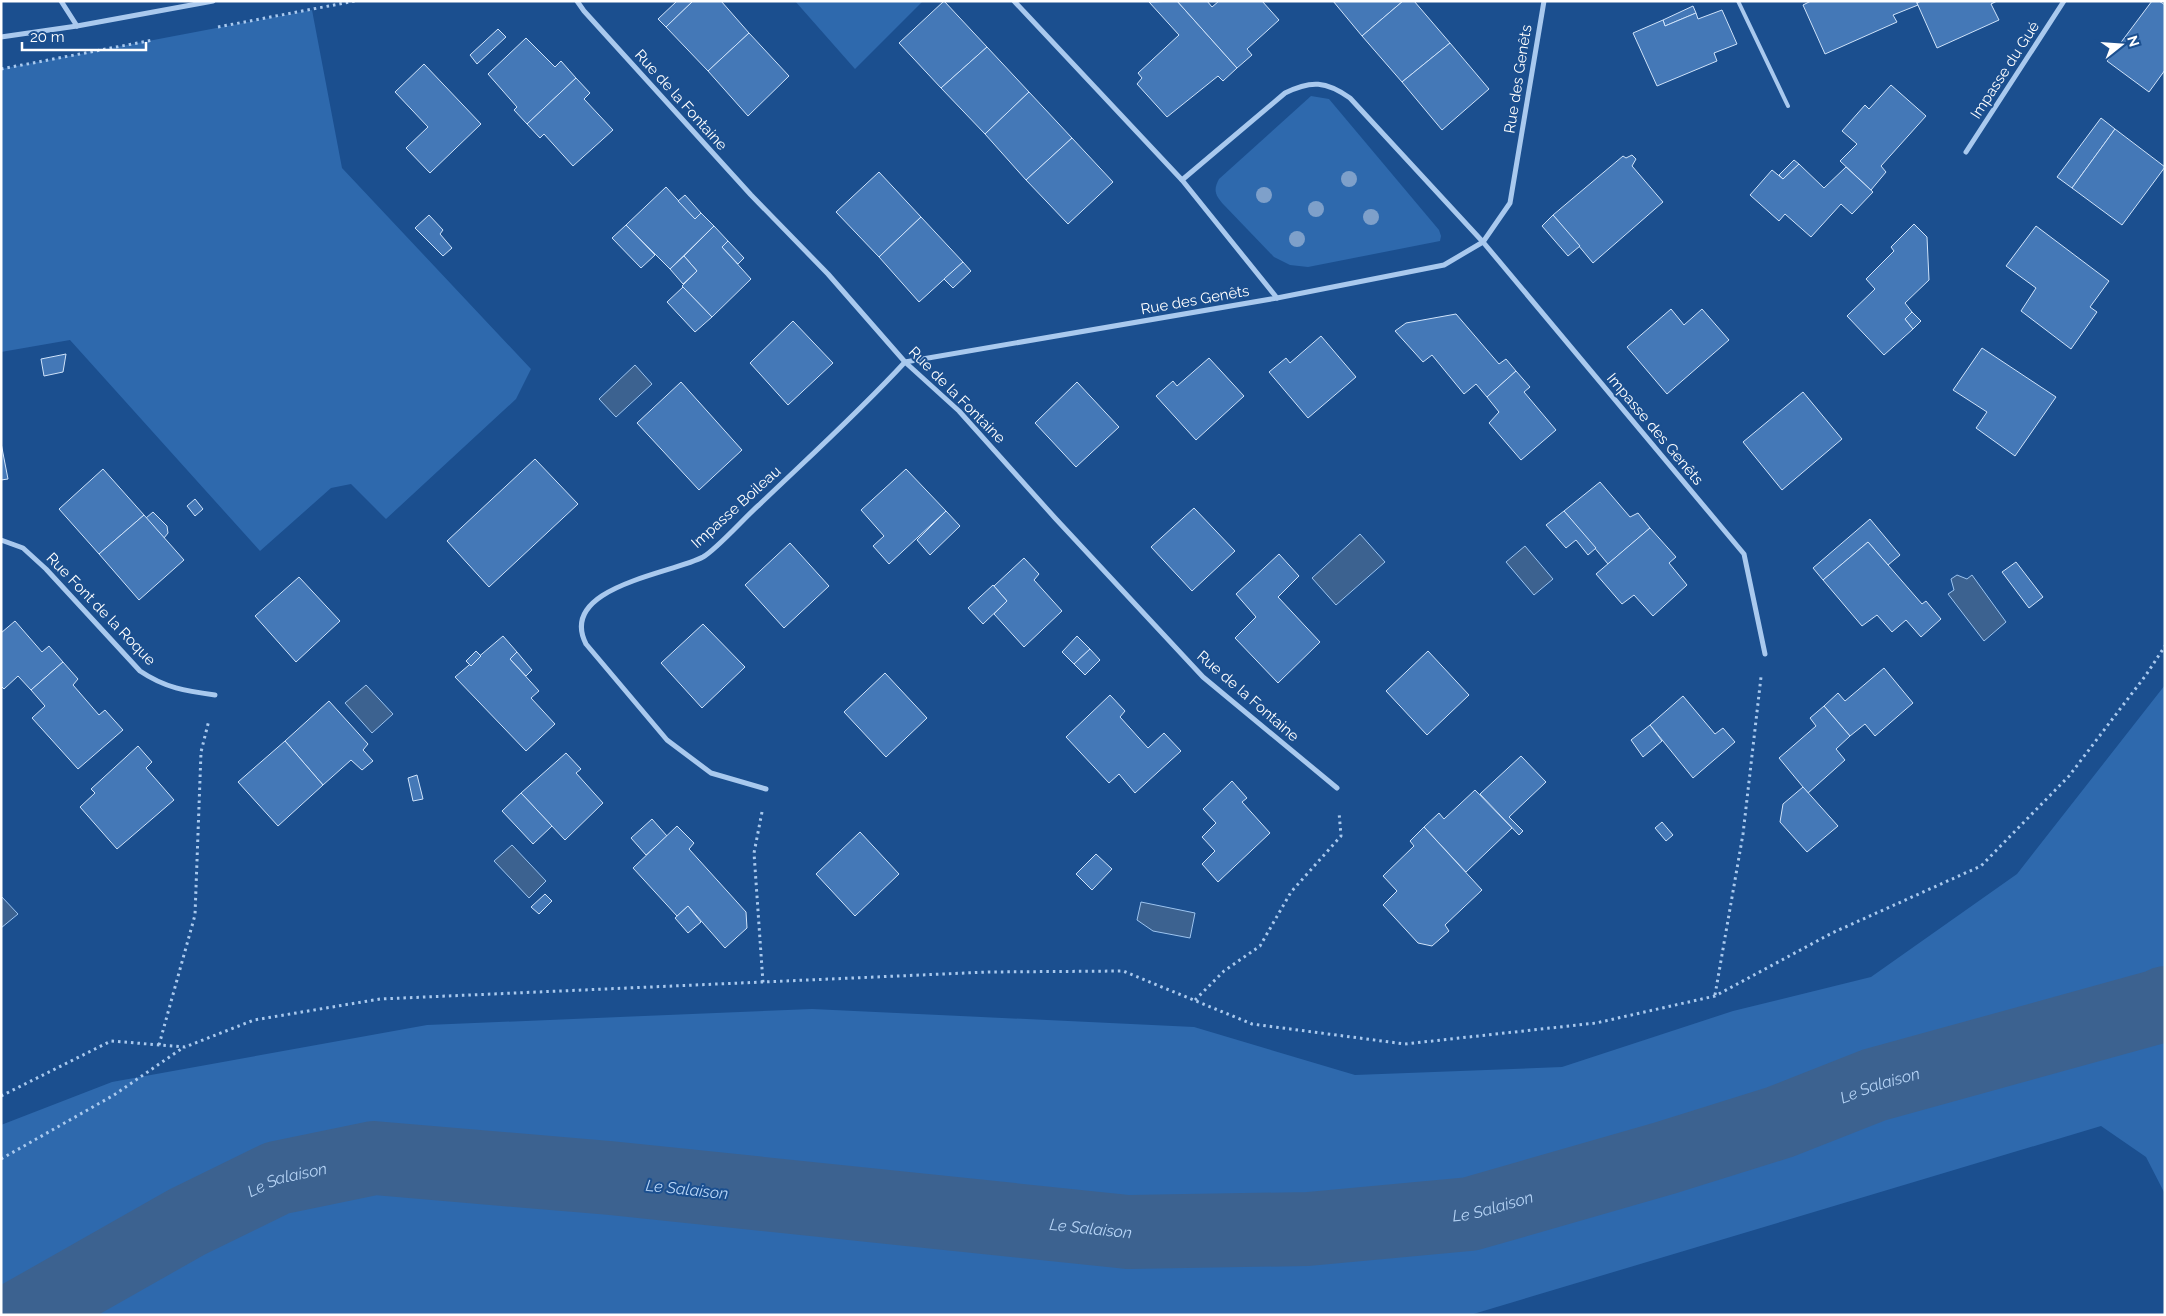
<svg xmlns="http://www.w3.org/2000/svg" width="2166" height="1316" font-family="Raleway,sans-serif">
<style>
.green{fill:#2e69ad}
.water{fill:#3c6290;stroke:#9cc4f0}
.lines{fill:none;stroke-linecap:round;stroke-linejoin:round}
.river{stroke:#3c6290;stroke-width:74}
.building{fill:#4478b7;stroke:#cfe3fa}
.path{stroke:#a9c9ee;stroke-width:3;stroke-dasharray:2.5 4;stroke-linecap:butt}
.lane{stroke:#a9c9ee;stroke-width:4}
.street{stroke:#a9c9ee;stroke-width:5}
.tree{fill:#7ea0ca}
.labels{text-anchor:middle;stroke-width:4;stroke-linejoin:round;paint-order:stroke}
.street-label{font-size:15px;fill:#fff;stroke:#1b4f8f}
.water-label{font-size:16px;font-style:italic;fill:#b5d3f5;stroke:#1b4f8f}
</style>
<rect width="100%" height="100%" fill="#1b4f8f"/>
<!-- green -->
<g class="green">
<polygon points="795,1 923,1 855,69"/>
<polygon points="312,10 342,168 531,369 516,399 386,519 351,484 331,488 260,551 70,340 1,352 1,69"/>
<path d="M1311 96 1329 99 1439 230 1441 236 1440 241 1308 267 1290 265 1274 257 1224 205C1215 195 1213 190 1219 179Z"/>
<polygon points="2165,685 2165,1194 2146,1157 2101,1126 1470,1315 1,1315 1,1125 112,1082 427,1025 812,1009 1194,1027 1355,1075 1562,1067 1733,1011 1871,977 2017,874"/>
</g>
<!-- water -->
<g class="water">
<polygon points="635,365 652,384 616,417 599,399"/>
<polygon points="1360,534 1385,562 1336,605 1312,578"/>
<polygon points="1525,546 1553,579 1534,595 1506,562"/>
<polygon points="1957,575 1967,579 1972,575 2006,622 1984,641 1948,594 1954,590 1951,579"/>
<polygon points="366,685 393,714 372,733 345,703"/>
<polygon points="512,845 546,881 529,898 494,861"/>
<polygon points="1,896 18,914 1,928"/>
<polygon points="1141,902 1195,913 1190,938 1153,931 1137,920"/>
</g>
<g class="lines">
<!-- river -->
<path class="river" id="s1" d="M23 1315 187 1222 277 1178 374 1158 610 1178 1128 1232 1308 1229 1470 1214 1665 1158 1780 1122 1874 1085 2160 1006 2165 1003"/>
</g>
<!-- building -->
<g class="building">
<polygon points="677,1 693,1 666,27 658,19"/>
<polygon points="693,1 721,1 749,33 708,71 666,27"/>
<polygon points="944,1 987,47 941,88 899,43"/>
<polygon points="1177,1 1237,68 1223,81 1218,76 1167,117 1137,84 1142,78 1138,73 1179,35 1149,2"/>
<polygon points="1177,1 1207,1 1212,7 1219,1 1262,1 1279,20 1247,49 1252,55 1237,68"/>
<polygon points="1333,1 1403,1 1362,36"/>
<polygon points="1403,1 1414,1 1450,43 1402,82 1362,36"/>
<polygon points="1811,1 1916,1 1918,5 1893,15 1897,22 1825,54 1803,5"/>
<polygon points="1921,1 1997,1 1991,4 1999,20 1937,48 1917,3"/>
<polygon points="2152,1 2159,1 2165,5 2165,70 2149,92 2107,61"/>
<polygon points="1693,6 1696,13 1665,26 1663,20"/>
<polygon points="1722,10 1737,44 1714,53 1717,61 1657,86 1633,33 1663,20 1665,26 1696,13 1698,19"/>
<polygon points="498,29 506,37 477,64 470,55"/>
<polygon points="749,33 789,76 748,116 708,71"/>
<polygon points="526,38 555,67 561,61 576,78 527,124 514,110 517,107 488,74"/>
<polygon points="1450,43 1489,89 1442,130 1402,82"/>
<polygon points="987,47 1029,92 985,134 941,88"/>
<polygon points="424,64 481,124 430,173 406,148 428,127 395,92"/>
<polygon points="576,78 590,93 584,99 613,130 573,166 544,134 540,138 527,124"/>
<polygon points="1891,85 1926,116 1881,166 1886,172 1871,190 1840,161 1857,144 1842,131 1865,105 1869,109"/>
<polygon points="1029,92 1072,138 1026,180 985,134"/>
<polygon points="2101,118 2115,129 2072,188 2057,177"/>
<polygon points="2115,129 2165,167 2122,225 2072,188"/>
<polygon points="1072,138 1113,182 1068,224 1026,180"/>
<polygon points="1632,155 1636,159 1632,166 1663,202 1593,263 1553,215 1623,156 1626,158"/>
<polygon points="1794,160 1799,164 1783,179 1779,175"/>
<polygon points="1799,164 1824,188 1846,167 1873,192 1852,214 1841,204 1811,237 1785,214 1779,221 1750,195 1772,170 1783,179"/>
<polygon points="879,172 921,217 879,257 836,212"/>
<polygon points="666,187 695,219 701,213 714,226 670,269 626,225"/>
<polygon points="685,195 701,213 695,219 678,201"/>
<polygon points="429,215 443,230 440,234 452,248 443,256 415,228"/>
<polygon points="1553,215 1580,246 1568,256 1542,226"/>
<polygon points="921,217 963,262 919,302 879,257"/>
<polygon points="1914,224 1927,237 1929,280 1905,303 1912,312 1905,319 1913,329 1884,355 1847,316 1875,289 1866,279 1894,251 1891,247"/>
<polygon points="626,225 655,255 641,268 612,238"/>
<polygon points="714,226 728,241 722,247 751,279 712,317 682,286 697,271 684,256"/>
<polygon points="2036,226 2109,281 2090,307 2097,312 2071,349 2021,311 2036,288 2006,266"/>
<polygon points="728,241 744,258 738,264 722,247"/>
<polygon points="684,256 697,271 683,284 670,269"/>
<polygon points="963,262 971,271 953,288 944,279"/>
<polygon points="683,287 712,317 695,332 667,302"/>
<polygon points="1671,309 1684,325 1702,309 1729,340 1667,394 1627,347"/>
<polygon points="1912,312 1921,321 1913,329 1905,319"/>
<polygon points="1456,314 1499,364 1506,359 1516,371 1487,397 1476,384 1464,394 1432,355 1423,362 1395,331 1406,323"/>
<polygon points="793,321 833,363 788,405 750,363"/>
<polygon points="1321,336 1356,377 1308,418 1269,372 1286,358 1290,363"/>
<polygon points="1982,348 2056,397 2015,456 1976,428 1987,412 1953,390"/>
<polygon points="66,354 63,372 44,376 41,359"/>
<polygon points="1209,358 1244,396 1196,440 1156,396 1173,381 1177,386"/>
<polygon points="1516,371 1530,387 1524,392 1556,430 1521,460 1489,423 1499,412 1487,397"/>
<polygon points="681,382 742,450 699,490 637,423"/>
<polygon points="1077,382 1119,427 1076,467 1035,423"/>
<polygon points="1803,392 1842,439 1782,490 1743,442"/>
<polygon points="1,443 8,479 1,480"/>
<polygon points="535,459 578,504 489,587 447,541"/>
<polygon points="103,469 144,515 99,554 59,509"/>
<polygon points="906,469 946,511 889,564 873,546 884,536 861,510"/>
<polygon points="1600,482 1630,517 1638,513 1650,528 1608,564 1564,511"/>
<polygon points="195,499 203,509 195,516 187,506"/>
<polygon points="1194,508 1235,551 1192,591 1151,547"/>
<polygon points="946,511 960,526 930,555 917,540"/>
<polygon points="1564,511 1596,548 1588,555 1576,540 1566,548 1546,525"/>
<polygon points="153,512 167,526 168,533 164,538 146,518"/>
<polygon points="144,515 184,560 139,600 99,554"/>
<polygon points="1870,519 1900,555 1888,565 1868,542 1823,580 1813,568"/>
<polygon points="1650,528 1676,557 1669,563 1687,585 1653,616 1634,595 1622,604 1596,574"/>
<polygon points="1868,542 1922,604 1926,601 1941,619 1921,637 1906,620 1892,632 1877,615 1862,626 1823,580"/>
<polygon points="790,543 829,586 784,628 745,585"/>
<polygon points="1279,554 1299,576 1278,597 1320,642 1278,683 1235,638 1256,617 1236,594"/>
<polygon points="1024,558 1039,574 1034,580 1062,611 1024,647 994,614 1007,601 994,586"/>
<polygon points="2016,562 2043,597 2029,608 2002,572"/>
<polygon points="299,577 340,621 296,662 255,616"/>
<polygon points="993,585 1007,601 983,624 968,608"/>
<polygon points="15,621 42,652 49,646 63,662 31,690 18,676 4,689 1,686 1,633"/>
<polygon points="703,624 745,667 702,708 661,663"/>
<polygon points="503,636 517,652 510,659 539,691 531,698 555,724 526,751 455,677"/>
<polygon points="1077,636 1090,649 1074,664 1062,652"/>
<polygon points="1090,649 1100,660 1085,675 1074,664"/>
<polygon points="476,651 481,656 471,666 466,661"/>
<polygon points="1428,651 1469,695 1427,735 1386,691"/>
<polygon points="517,652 532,670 526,676 510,659"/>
<polygon points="63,662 78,679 73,685 99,715 105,710 123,730 78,769 32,718 45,706 31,690"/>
<polygon points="1884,668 1913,703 1875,736 1865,724 1850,736 1824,706 1838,693 1845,701"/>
<polygon points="885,673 927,718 886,757 844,712"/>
<polygon points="1110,695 1125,711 1120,717 1148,748 1164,733 1181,751 1135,793 1119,774 1109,783 1066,737"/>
<polygon points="1683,696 1715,734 1723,728 1735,742 1693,778 1650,725"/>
<polygon points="329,701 368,744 363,750 373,761 362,770 351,760 323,785 285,741"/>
<polygon points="1824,706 1850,736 1836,749 1845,760 1808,793 1779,758 1816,726 1810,718"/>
<polygon points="1650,725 1662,741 1643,757 1631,740"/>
<polygon points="285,741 323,785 278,826 238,782"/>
<polygon points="138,746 152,762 146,768 174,800 117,849 80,807 95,793 91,789"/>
<polygon points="566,753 581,769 576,773 603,803 565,840 521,793"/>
<polygon points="1521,756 1546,782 1509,817 1523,831 1519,835 1480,794"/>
<polygon points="417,775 423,799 413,801 408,778"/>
<polygon points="1232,781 1247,798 1242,802 1270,833 1218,882 1202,864 1215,851 1202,837 1216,823 1203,809"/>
<polygon points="1803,787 1838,826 1807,852 1780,822 1783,804"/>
<polygon points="1475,790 1512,828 1466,872 1424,827 1439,813 1444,819"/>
<polygon points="521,793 552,826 533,844 502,811"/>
<polygon points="652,819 667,836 646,855 631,838"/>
<polygon points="1662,822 1673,835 1666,841 1655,828"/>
<polygon points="677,826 694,843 689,849 746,912 747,928 725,948 688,906 677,916 633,868"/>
<polygon points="1424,827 1482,890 1445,925 1449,931 1432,946 1418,943 1383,905 1397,891 1383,876 1414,846 1410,841"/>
<polygon points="860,832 899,874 855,916 816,874"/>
<polygon points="1096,854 1112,869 1092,890 1076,874"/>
<polygon points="545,894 552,901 539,914 531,907"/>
<polygon points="688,906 701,922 688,933 675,918"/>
</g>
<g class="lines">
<!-- path -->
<g class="path">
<polyline points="218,27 355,1"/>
<polyline points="1,69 153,40"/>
<polyline points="762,812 754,853 763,983"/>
<polyline points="1715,995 1743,834 1761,677"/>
<polyline points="1195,1000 1224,971 1260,946 1291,892 1341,836 1339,812"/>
<polyline points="159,1045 195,915 201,752 209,720"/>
<polyline points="1,1096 111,1041 185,1047 254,1020 380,999 988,972 1123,971 1252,1024 1405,1044 1596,1023 1715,996 1832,933 1981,866 2069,776 2146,675 2165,646"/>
<polyline points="1,1159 114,1095 184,1047"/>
</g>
<!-- lane -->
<polyline class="lane" points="1738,1 1788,106"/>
<!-- street -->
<g class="street">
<polyline points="61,1 77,26"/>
<polyline points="577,1 584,11 751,195 828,274 905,362 959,411 1055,518 1203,677 1337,788"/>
<polyline points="1014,1 1182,180 1277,298"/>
<polyline points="1,37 77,26 213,1"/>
<polyline points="1966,152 2064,1"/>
<path d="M1182 180 1285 93C1311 80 1326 81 1350 98L1483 242 1744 554 1765 654"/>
<path d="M1 540 23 548 46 569 140 671C165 688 186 691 215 695"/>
<path d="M766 789 711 773 667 740 586 644C557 587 671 574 703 557 717 549 745 517 759 505 808 458 859 412 905 362L1277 298 1444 265 1483 242 1510 203 1544 1"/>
</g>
</g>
<!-- trees -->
<g class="tree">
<circle cx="1349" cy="179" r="8"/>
<circle cx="1264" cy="195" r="8"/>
<circle cx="1316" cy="209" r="8"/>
<circle cx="1371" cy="217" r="8"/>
<circle cx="1297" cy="239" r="8"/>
</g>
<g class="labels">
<!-- street labels -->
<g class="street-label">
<text transform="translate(2005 70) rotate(-57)" y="5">Impasse du Gué</text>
<text transform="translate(1518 79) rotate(-81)" y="5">Rue des Genêts</text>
<text transform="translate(681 100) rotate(48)" y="5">Rue de la Fontaine</text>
<text transform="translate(1195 300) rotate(-10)" y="5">Rue des Genêts</text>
<text transform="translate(957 395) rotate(45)" y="5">Rue de la Fontaine</text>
<text transform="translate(1655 429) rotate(50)" y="5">Impasse des Genêts</text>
<text transform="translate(736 507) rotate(-42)" y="5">Impasse Boileau</text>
<text transform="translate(101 609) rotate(46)" y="5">Rue Font de la Roque</text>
<text transform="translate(1248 696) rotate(41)" y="5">Rue de la Fontaine</text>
</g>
<!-- water labels -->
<g class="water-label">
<text dy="6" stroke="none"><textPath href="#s1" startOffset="1918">Le Salaison</textPath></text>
<text dy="6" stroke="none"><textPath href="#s1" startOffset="298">Le Salaison</textPath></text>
<text transform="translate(687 1189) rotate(6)" y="6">Le Salaison</text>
<text dy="6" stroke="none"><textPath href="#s1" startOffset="1512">Le Salaison</textPath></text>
<text dy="6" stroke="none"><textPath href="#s1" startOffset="1108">Le Salaison</textPath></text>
</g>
</g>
<!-- border -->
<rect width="2166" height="1316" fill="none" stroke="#ffffff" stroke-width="5"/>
<!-- north arrow -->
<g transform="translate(2121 45) rotate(73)" stroke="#1b4f8f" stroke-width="4" paint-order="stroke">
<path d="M0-4L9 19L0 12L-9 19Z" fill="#ffffff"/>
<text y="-8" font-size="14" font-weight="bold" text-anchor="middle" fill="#ffffff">N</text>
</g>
<!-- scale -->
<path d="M22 42v8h124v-8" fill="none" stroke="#ffffff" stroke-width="2.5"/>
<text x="30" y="42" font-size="15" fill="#ffffff" stroke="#1b4f8f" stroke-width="4" paint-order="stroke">20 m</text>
</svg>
